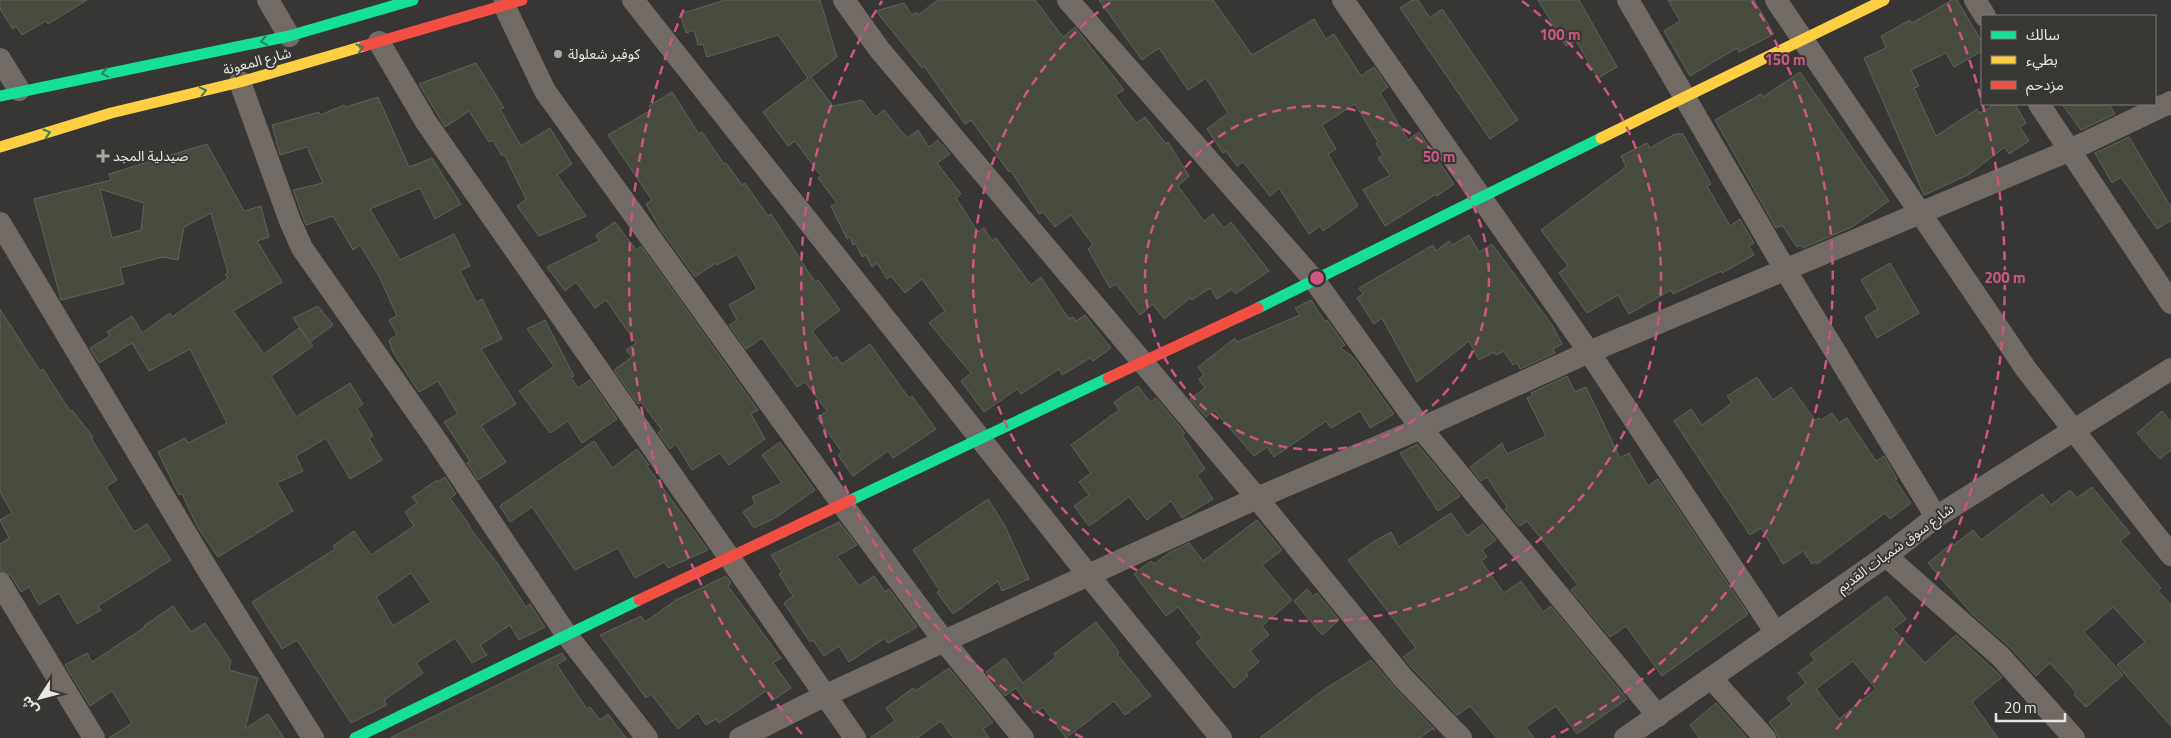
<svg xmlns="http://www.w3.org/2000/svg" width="2171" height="738" font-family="'Titillium Web','Noto Sans Arabic',sans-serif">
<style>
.building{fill:#484c3f;stroke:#61615f;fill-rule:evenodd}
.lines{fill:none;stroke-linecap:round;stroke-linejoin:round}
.street{stroke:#726b65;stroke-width:22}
.fast{stroke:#16e098;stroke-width:11}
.slow{stroke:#ffcf43;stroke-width:11}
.jam{stroke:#f24e42;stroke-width:11}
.oneway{stroke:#298361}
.ring{fill:none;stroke:#cd5684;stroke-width:2.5;stroke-dasharray:9 6}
.poi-dot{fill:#a9a8a7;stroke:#383734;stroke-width:2}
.labels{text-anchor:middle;stroke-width:4;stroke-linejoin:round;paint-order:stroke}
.poi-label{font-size:14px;fill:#e7e6e4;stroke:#383734;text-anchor:start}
.street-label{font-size:14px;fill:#e7e6e4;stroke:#383734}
.centre{fill:#cd5684;stroke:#383734;stroke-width:2.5}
.ring-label{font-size:15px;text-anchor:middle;font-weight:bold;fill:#cd5684;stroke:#383734;stroke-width:4;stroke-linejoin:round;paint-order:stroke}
</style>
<rect width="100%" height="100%" fill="#373635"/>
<!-- building -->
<g class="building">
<polygon points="0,0 87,0 48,24 46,21 22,35 16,26 13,29 0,9"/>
<polygon points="725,0 820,0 837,57 811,77 833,106 862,100 875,117 884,110 907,138 918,130 929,147 938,140 950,154 937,163 961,194 956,198 978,232 984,228 992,241 996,238 1031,285 1041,277 1069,319 1073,317 1076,321 1085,315 1111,348 1093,361 1090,358 1062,375 1059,369 1021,394 1017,389 984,412 961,381 971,373 929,323 945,311 922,279 905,293 891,276 887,279 877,263 872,267 866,255 862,257 856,244 853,245 850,237 847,239 831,206 837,203 818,178 821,176 795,141 788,146 763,112 808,78 778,35 707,57 703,44 698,45 694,30 686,33 680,14"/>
<polygon points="938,0 1035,0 1063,37 1075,27 1124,90 1115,95 1136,123 1145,117 1166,144 1168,142 1189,176 1178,186 1204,221 1213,214 1224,228 1231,222 1269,271 1235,294 1232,289 1217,299 1210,288 1192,300 1190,298 1164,319 1153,304 1140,315 1116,284 1110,288 1088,249 1093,245 1071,215 1055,227 1043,212 1039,214 1011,171 1009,172 971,120 965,124 924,66 922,68 876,11 904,3 912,15 916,12 918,15"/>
<polygon points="1099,0 1213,0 1252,55 1314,19 1326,39 1334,34 1361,76 1374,67 1388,87 1380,93 1408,140 1419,132 1454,184 1437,196 1436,194 1385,226 1363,190 1390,175 1378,158 1383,154 1376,144 1378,142 1355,104 1322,125 1336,149 1328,154 1358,206 1323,231 1320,226 1309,234 1279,188 1270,196 1243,162 1237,166 1226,151 1223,153 1207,129 1228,113 1206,78 1188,90 1159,48 1142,60"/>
<polygon points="1412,0 1418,0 1430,18 1442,9 1518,120 1490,139 1400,8"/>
<polygon points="1538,0 1579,0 1617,67 1598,78 1576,41 1566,46"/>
<polygon points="1668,0 1754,0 1774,34 1739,52 1737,48 1690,76 1664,31 1680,21"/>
<polygon points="1952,0 1957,0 1982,42 1982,51 1954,67 1946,53 1911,70 1919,86 1914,88 1936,136 1977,109 1980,113 1995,104 2015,104 2026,123 2020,127 2029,141 2009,154 2005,147 1968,175 1924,195 1864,58 1886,48 1881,36 1910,20 1912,23"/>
<polygon points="476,63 504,108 500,109 521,146 550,128 572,164 557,175 586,216 539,236 517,206 526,199 504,154 502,156 493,140 489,142 469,111 445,127 419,84"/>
<polygon points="1800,72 1889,201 1852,227 1803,248 1801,245 1797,247 1782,225 1776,228 1715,120 1761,94 1763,97"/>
<polygon points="672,92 699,134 702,132 724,164 726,163 742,185 745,183 768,216 771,214 815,282 818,280 840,310 812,331 833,359 836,356 842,364 870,344 909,398 912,396 936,429 893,458 888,451 853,476 838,455 842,452 817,418 827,411 805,382 797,387 762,338 746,349 729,325 737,320 729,305 757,289 737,254 717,265 716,263 695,277 661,230 646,204 652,200 608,135 651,110 649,106"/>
<polygon points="378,97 409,167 432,158 461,204 435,219 420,188 370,209 400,260 454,234 470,266 460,271 476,302 482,299 502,339 481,349 516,404 481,426 506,462 478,480 467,463 470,461 444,422 458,414 438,381 419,392 393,352 389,340 397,335 389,320 397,316 379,276 360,245 353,250 333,216 306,225 293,190 323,183 307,147 280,155 272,125 319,112 320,115 344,105 346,107"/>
<polygon points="2062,104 2109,104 2115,114 2081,130"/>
<polygon points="1675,134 1683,134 1711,184 1707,186 1730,226 1740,219 1754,243 1749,246 1754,255 1722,273 1721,271 1673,294 1671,290 1629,314 1618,295 1587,313 1559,273 1568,266 1541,230 1626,167 1621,156 1647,143 1650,148"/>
<polygon points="2129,137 2171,207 2171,220 2157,229 2121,177 2112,183 2095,153"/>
<path d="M207 144 244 211 261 206 269 237 257 241 282 282 233 311 264 354 299 328 313 346 271 376 296 417 350 383 363 404 357 409 373 436 369 438 382 460 350 479 326 438 296 456 303 471 277 483 293 511 218 557 198 528 182 494 179 495 158 452 185 438 188 443 227 423 190 349 149 371 132 343 99 363 90 348 110 336 107 332 132 316 142 333 170 313 172 317 228 278 225 275 228 273 211 213 184 227 178 260 163 257 120 268 124 284 61 300 34 199 111 180 109 174ZM100 189 144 203 141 230 112 238Z"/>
<polygon points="615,222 636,250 641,246 758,410 751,414 765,439 729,465 720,453 692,470 676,444 670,449 658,433 662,430 641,402 638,404 614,370 632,357 626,350 636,343 606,300 595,308 576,282 565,291 547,267 599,241 596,235"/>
<polygon points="1469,235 1479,252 1492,244 1552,325 1562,344 1553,349 1555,353 1520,369 1517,363 1513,365 1504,351 1496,355 1494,352 1479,360 1469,341 1417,382 1382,318 1374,324 1357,298 1363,294 1359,288 1433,245 1436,251 1449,241 1452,245"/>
<polygon points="1890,263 1919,313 1877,338 1865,317 1878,309 1861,280"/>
<polygon points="1311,300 1325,322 1327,320 1345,345 1340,348 1353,357 1394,414 1370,428 1360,411 1331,428 1326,421 1274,457 1267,447 1254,456 1214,410 1206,417 1190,399 1205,388 1199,379 1204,375 1198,367 1235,338 1237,342 1300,315 1295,308"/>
<polygon points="318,306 333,325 310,342 293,318"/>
<polygon points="0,309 40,371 43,369 70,411 72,410 93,437 91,438 117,480 106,487 134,532 147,524 171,560 98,606 101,610 77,624 59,593 39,605 29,587 21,592 11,576 0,570 0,544 9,538 0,520 12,513 0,492"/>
<polygon points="545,320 574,376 571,377 578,388 590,380 617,419 582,443 568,421 550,433 519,391 554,366 527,329"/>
<polygon points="1567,376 1575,392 1586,387 1620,458 1629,453 1648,486 1658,479 1748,614 1662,676 1626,626 1610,637 1571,590 1578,585 1527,521 1520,526 1518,525 1505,509 1507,507 1487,477 1481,481 1470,467 1502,443 1507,454 1546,436 1527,398 1533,395 1531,393"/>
<polygon points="1757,377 1773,400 1791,387 1815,420 1819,418 1821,420 1832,413 1839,423 1847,418 1876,461 1884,456 1897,479 1895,480 1911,503 1890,519 1885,513 1817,564 1815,562 1812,564 1803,551 1783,564 1761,528 1750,535 1674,421 1691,409 1702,425 1732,403 1727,396"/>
<polygon points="1138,386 1150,402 1156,398 1185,433 1182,435 1205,469 1197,475 1213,499 1182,518 1171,501 1147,520 1129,497 1089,526 1074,506 1089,495 1079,482 1091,473 1071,445 1119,410 1114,402"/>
<polygon points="2162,411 2171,422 2171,450 2160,459 2137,433"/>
<polygon points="594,441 612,468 637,449 649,465 647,466 708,550 668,568 664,562 635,578 618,548 575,570 532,507 510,522 500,506"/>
<polygon points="780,442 815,490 775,518 754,528 743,512 755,504 752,497 782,483 762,455"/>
<polygon points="1417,444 1460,496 1438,511 1400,453"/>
<path d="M445 477 456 494 450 498 470 526 469 527 497 563 526 607 530 604 545 627 519 640 510 625 480 645 487 655 472 663 455 638 416 663 423 673 384 700 387 705 351 723 297 640 282 649 252 602 335 549 333 546 354 531 371 555 414 526 405 512 417 503 412 497 437 480 438 482ZM411 573 431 602 393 626 376 597Z"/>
<polygon points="2092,487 2130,533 2120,541 2161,588 2158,591 2171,605 2171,726 2117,665 2145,642 2113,607 2084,632 2123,675 2086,707 2074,695 2076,692 2050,663 2036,676 2009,646 1972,614 1928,563 1952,543 1954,545 1973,530 1981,540 2042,494 2051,505 2070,490 2077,498"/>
<polygon points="988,499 1005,526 1029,579 1002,591 998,581 953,614 937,592 940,591 913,550"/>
<polygon points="1451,513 1467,536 1483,524 1496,540 1482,550 1487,557 1481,561 1504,593 1521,581 1543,612 1551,606 1627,699 1577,734 1556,706 1526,727 1534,738 1497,738 1470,706 1457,715 1413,669 1403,657 1416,648 1348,560 1373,542 1391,532 1399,547"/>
<polygon points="1257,520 1282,550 1262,565 1292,600 1262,626 1269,635 1250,651 1259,662 1246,673 1248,676 1234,688 1196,643 1202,638 1178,607 1166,616 1134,574 1151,561 1154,564 1169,553 1189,543 1203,561"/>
<polygon points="839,522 857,545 837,556 859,586 874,576 885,592 889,589 917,627 888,643 885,638 849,662 839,646 824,656 813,640 810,642 784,603 793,596 779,574 782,572 771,555"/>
<polygon points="726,576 731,583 728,586 781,658 773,663 791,688 772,701 766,691 719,723 716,719 706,725 698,713 678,729 651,694 646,698 600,635 641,616 645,622 676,600"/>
<polygon points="1307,589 1313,596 1317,593 1339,620 1322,635 1294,601"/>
<path d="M1887 596 1906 619 1893 629 1925 663 1956 635 2002 677 1972 702 1998 738H1778L1775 730 1769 722 1792 704 1787 698 1806 683 1798 673 1815 660 1810 654ZM1853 661 1876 689 1839 719 1816 689Z"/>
<polygon points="173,606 191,632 205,623 231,661 229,670 258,678 245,729 268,714 284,738 109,738 132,723 112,691 90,706 65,665 87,653 92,662 145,627 144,626"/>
<polygon points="1096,622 1119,652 1117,654 1151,696 1125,715 1114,701 1066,738 1043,707 1034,714 1016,688 1005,696 986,672 1005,658 1023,683 1056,657 1054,654"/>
<polygon points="562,653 566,659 557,665 587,709 590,707 600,720 608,714 626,738 390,738"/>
<polygon points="1371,660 1394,687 1435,730 1432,729 1420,738 1260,738 1322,691"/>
<polygon points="949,668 993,722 983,729 989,738 953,738 941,721 917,738 870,738 895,721 886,708 913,688 915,691"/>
<polygon points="1716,703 1747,738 1699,738 1690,725"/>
</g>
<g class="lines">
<!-- street -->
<g class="street">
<polyline points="268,0 289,36"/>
<polyline points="633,0 1089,576 1221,738"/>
<polyline points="844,0 879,49 1257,498 1403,678 1461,738"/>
<polyline points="1068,0 1315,281 1421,428 1658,716"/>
<polyline points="1343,0 1589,352 1776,633"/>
<polyline points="1628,0 1786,271 1936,517"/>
<polyline points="1776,0 2026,369 2171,555"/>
<polyline points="1975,0 1985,16"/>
<polyline points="504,5 545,91 842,504 944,641 1023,738"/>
<polyline points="379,42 426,122 855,738"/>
<polyline points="0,59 19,90"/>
<polyline points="240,82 290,221 302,248 434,437 566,634 647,738"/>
<polyline points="2039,104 2171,303"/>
<polyline points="0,223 209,572 313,738"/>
<polyline points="1886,556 2000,656 2074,738"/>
<polyline points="0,583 94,738"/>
<polyline points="1712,679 1765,738"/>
<polyline points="740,738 824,696 1257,498 1421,428 1589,352 2068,151 2171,102"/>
<polyline points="1625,738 1886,556 1936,517 2171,369"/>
</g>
<!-- fast -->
<g class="fast">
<polyline points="0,96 289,36 413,0"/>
<polyline points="1258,308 1601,138"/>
<polyline points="851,500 1108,378"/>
<polyline points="355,738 639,600"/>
</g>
<!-- slow -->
<g class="slow">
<polyline points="1601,138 1884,0"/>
<polyline points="0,147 111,113 240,82 364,46"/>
</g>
<!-- jam -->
<g class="jam">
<polyline points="364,46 522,0"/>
<polyline points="1108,378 1258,308"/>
<polyline points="639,600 851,500"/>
</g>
</g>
<!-- one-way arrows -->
<defs><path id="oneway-chevron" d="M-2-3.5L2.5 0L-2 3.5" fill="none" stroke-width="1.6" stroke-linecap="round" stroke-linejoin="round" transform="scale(1.25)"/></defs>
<g class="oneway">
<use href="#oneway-chevron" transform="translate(264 41) rotate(169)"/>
<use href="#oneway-chevron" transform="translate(360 48) rotate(-16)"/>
<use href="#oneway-chevron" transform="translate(105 73) rotate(169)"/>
<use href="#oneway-chevron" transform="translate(203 91) rotate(-14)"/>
<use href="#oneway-chevron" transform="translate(47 133) rotate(-17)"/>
</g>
<!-- distance rings -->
<g class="ring">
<circle cx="1317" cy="278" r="172"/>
<path d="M1522 1A344 344 0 1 1 1112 1"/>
<path d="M1083 738A516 516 0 0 1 882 1M1752 1A516 516 0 0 1 1551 738"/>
<path d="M802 734A688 688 0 0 1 686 4M1948 4A688 688 0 0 1 1832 734"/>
</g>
<!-- markers -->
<g class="poi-dot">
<circle cx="558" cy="54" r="5"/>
<path d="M100.5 148.5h5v5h5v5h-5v5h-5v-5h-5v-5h5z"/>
</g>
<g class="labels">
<!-- poi labels -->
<g class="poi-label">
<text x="568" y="59">كوفير شعلولة</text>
<text x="113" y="161">صيدلية المجد</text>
</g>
<!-- street labels -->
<g class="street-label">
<text transform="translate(257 61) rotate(-15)" y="5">شارع المعونة</text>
<text transform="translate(1895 548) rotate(-36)" y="5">شارع سوق شمبات القديم</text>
</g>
</g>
<circle cx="1317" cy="278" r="8" class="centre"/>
<g class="ring-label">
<text x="1560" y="40">100 m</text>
<text x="1785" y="65">150 m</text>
<text x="1439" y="162">50 m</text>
<text x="2005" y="283">200 m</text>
</g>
<!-- legend -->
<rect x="1981" y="15" width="175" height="90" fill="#383734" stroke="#7e7d7a"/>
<rect x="1991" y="31" width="25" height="8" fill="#16e098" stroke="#7e7d7a"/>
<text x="2026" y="40" font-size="15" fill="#e7e6e4">سالك</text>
<rect x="1991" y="56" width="25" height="8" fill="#ffcf43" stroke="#7e7d7a"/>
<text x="2026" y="65" font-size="15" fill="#e7e6e4">بطيء</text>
<rect x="1991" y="81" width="25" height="8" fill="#f24e42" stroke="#7e7d7a"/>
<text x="2026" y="90" font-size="15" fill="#e7e6e4">مزدحم</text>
<!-- north arrow -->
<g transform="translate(40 698) rotate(234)" stroke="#383734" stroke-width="4" paint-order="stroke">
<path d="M0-4L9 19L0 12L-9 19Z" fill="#e7e6e4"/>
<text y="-8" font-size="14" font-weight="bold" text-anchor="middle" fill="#e7e6e4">ش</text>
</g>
<!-- scale -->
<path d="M1996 713v8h69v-8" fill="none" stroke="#e7e6e4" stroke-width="2.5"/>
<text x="2004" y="713" font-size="15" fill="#e7e6e4" stroke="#383734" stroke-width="4" paint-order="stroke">20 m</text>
</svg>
